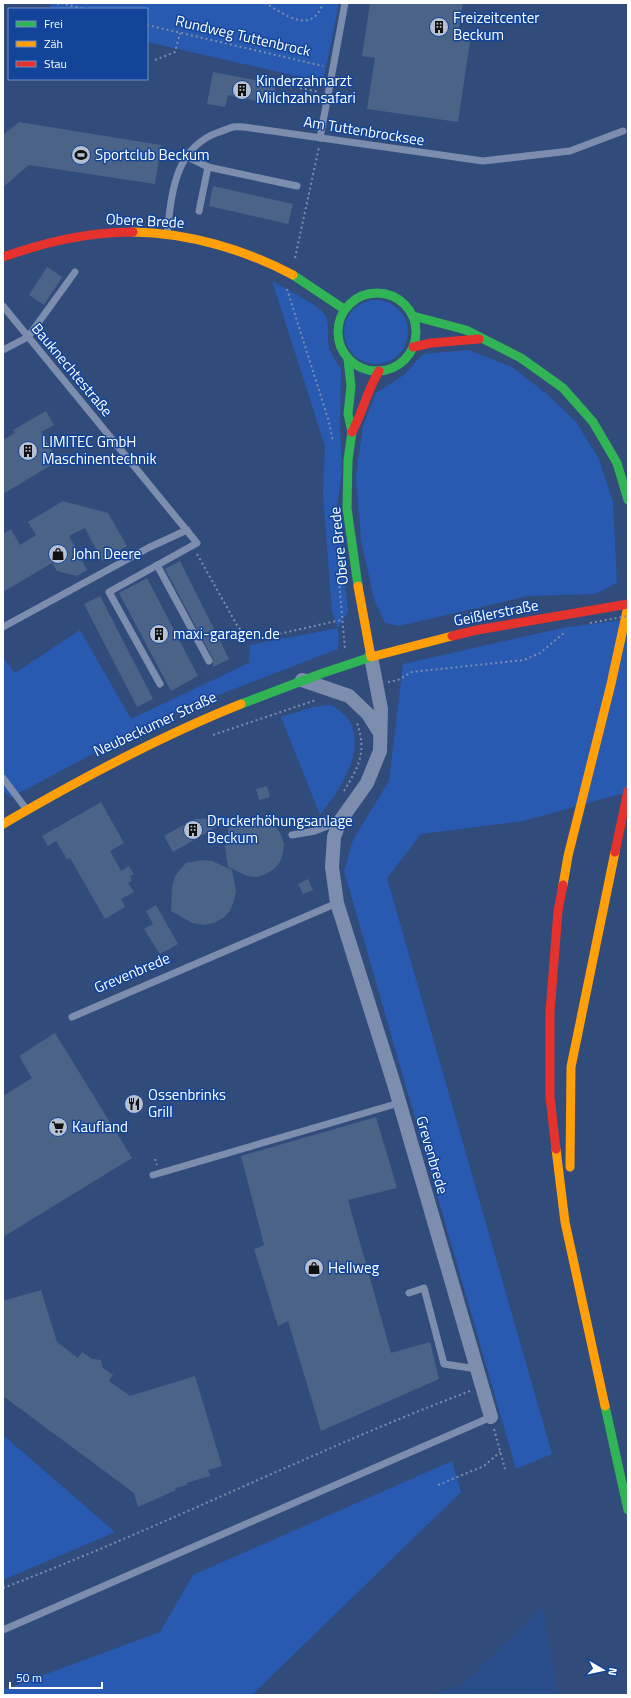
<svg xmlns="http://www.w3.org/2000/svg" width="631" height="1698" font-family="'Titillium Web',sans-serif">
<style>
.green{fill:#275ab0}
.water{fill:#2a4d8c}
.building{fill:#4c6388}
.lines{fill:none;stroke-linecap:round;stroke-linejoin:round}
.path{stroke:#7c8dad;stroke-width:2;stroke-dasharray:2 3;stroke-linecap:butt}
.lane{stroke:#7c8dad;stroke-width:7}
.street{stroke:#7c8dad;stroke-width:14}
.fast{stroke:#30b455;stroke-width:9}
.slow{stroke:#ff9f0a;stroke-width:9}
.jam{stroke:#e5322d;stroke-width:9}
.path-bridge{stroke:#7c8dad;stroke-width:2;stroke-dasharray:2 3;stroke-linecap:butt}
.labels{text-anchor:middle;stroke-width:3;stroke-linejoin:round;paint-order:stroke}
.poi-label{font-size:15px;fill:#fff;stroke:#12449a;text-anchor:start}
.street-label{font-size:15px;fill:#fff;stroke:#12449a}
</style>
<rect width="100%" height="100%" fill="#314c7b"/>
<!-- green -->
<g class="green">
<polygon points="49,3 339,3 323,82 147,42 147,9 52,9"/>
<path d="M272 281C284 288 319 305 325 315 330 324 327 334 328 343 330 353 335 361 341 368L340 425 342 472 337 505 348 612 338 628 339 638 338 649 187 707 100 750 10 798 3 790V657L15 673 80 630 131 719 249 663 250 645 338 628 332 612 323 493 325 446Z"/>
<circle cx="376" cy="332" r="32"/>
<polygon points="469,350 512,367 548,395 576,422 599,459 613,502 617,583 595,594 528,596 399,626 385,623 374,599 361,540 356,475 363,426 376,393 404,375 423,354"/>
<polygon points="628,619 628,792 523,821 421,834 387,878 552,1454 516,1469 344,871 353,840 389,781 403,664 562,628"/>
<path d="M330 705C362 719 359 752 344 779 338 792 328 804 320 815L281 717 313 707Z"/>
<polygon points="3,1435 115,1532 3,1580"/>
<polygon points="452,1461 461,1492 252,1695 3,1695 3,1690 160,1632 193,1575"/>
</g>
<!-- water -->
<polygon class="water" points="543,1607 558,1695 429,1695 461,1686"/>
<!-- building -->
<g class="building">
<polygon points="370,3 463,3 458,33 471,35 458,122 367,109 375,58 362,56"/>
<polygon points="213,72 276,84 272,104 228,95 225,107 207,104"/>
<polygon points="19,122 161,145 155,184 29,165 3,187 3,135"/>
<polygon points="213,186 293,204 288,224 209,206"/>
<polygon points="47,267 62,277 44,305 29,295"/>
<polygon points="46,411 54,425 41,432 58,461 3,494 3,440 15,433 13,430"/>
<polygon points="63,501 108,513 127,546 102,561 85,528 69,536 87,570 77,576 57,571 52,563 3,592 3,534 11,529 20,545 36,535 28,522"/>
<polygon points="180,561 229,659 213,667 213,659 165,569"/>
<polygon points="147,578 198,676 171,691 119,593"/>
<polygon points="100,596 153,699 137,707 84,604"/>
<polygon points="267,786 270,797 259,800 256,789"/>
<polygon points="101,802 124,843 110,851 121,871 129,866 134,874 130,876 132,881 128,883 134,892 121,899 125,907 105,919 70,858 67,859 56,841 48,846 42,836"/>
<polygon points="232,818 173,852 164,836 194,819"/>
<polygon points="249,818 259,818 268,821 276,827 281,835 284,844 283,853 280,862 274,869 266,874 257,877 247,876 228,867 225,847 229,826"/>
<polygon points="202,860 212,861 232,870 236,891 234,901 230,911 223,918 214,923 203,925 192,923 171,911 172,887 175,876 186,863"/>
<polygon points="308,879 313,890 303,894 298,884"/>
<polygon points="156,905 178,944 160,954 144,929 153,924 146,911"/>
<polygon points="55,1033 132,1158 3,1237 3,1096 32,1078 19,1056"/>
<polygon points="135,1096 142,1106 134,1112 127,1102"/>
<polygon points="376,1117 397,1188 348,1200 391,1353 430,1342 439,1379 321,1431 288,1321 278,1326 254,1249 264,1245 241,1156"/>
<polygon points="41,1290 57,1342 78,1358 82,1352 92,1359 101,1360 102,1367 113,1375 109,1381 130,1396 195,1376 222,1466 208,1470 210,1476 186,1483 187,1485 175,1488 176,1490 138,1507 134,1493 3,1396 3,1301"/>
</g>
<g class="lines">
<!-- path -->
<g class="path">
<polyline points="58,3 59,9"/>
<polyline points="61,3 84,9"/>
<path d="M265 3C284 14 312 36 323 3"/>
<polyline points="147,25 323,66"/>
<polyline points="155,60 175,52 180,33"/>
<polyline points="300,88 319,92"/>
<polyline points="295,258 319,147"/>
<polyline points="287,289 329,422 333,442"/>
<polyline points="197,554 238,627 248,637 261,638 341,620"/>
<polyline points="339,581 345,649"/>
<polyline points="388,682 398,680 412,672 524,660 540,653 564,633"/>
<polyline points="213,735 316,700"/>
<path d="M344 791C359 766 367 752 357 723"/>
<polyline points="155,1159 157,1165"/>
<polyline points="494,1429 505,1469"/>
<polyline points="438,1485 484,1466 500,1452"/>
<path d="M3 1588C161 1528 312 1451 470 1391"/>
</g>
<!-- lane -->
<g class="lane">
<polyline points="320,138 345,3"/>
<polyline points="186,156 208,167 297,186"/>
<polyline points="199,211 208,167"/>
<path d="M167 233C172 193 174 148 219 132 223 131 229 128 233 127 241 126 250 128 258 129L483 161 570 151 623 131"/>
<polyline points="3,306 197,543 109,592 160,684"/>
<polyline points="3,350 28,337 75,272"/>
<polyline points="157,565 209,661"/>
<polyline points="3,627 148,548 187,530"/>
<polyline points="3,778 27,810"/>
<polyline points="292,835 315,831 340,821"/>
<polyline points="72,1017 337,903"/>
<polyline points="153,1175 399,1103"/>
<polyline points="409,1293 424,1288 444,1364 477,1369"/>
<polyline points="3,1630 491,1417"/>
</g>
<!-- street -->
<g class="street">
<polyline points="371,657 381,709 380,751 367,783 340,821 334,837 332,867 337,903 394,1084 491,1417"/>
<polyline points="302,680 349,696 368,714 380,733"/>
</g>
<!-- fast -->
<g class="fast">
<polyline points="293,275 344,309"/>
<circle cx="377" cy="332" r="39"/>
<polyline points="413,316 466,330 521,358 563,388 593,422 617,463 628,500"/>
<polyline points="348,359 351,386 348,414 352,432 348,460 347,508 358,586"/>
<polyline points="241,704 323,673 371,657"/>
<polyline points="605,1406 628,1510"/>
</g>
<!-- slow -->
<g class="slow">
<path d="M133 232C188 233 244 249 293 275"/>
<polyline points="358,586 371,657 452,636"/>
<path d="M3 824C80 779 158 737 241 704"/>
<polyline points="563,885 568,856 611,684 628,606"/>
<polyline points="556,1149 565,1222 605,1406"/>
<polyline points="570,1167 571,1067 615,852"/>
</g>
<!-- jam -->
<g class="jam">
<path d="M3 257C46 242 87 232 133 232"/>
<polyline points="413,347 431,343 479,339"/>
<path d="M352 432C363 412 367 390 379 371"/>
<polyline points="452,636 477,630 628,604"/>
<polyline points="615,852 628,791"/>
<polyline points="556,1149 550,1097 550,1012 558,911 563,885"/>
</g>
<!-- path-bridge -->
<polyline class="path-bridge" points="590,623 628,616"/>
</g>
<!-- icons -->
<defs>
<g id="building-disc" transform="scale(1)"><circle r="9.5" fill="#b7c0d1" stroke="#12449a"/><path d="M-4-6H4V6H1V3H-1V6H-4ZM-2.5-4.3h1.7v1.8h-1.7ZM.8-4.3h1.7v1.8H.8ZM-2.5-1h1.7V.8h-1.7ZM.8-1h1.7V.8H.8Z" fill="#111"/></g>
<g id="stadium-disc" transform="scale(1)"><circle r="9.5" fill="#b7c0d1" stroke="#12449a"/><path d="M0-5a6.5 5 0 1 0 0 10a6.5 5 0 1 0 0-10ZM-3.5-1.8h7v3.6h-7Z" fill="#111"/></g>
<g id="shop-disc" transform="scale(1)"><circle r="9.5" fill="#b7c0d1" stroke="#12449a"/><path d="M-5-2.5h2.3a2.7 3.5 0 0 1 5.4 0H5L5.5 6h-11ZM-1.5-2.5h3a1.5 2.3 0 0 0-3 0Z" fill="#111"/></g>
<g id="restaurant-disc" transform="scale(1)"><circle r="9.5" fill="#b7c0d1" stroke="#12449a"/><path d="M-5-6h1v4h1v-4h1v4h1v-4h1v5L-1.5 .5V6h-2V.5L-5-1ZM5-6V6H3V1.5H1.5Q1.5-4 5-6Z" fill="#111"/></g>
<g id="supermarket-disc" transform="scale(1)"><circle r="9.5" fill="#b7c0d1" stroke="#12449a"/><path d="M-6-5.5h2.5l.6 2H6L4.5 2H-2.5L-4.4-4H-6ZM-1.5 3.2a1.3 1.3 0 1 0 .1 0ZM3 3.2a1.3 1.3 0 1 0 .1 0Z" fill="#111"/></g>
</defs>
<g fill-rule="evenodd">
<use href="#building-disc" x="439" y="27"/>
<use href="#building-disc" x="242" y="90"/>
<use href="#stadium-disc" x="81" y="155"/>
<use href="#building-disc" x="28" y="451"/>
<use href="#shop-disc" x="58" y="554"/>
<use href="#building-disc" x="159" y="634"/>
<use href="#building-disc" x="193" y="830"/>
<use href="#restaurant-disc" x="134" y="1104"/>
<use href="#supermarket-disc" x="58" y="1127"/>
<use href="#shop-disc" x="314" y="1268"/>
</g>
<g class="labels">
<!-- poi labels -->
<g class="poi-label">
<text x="453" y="23">Freizeitcenter<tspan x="453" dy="17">Beckum</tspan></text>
<text x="256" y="86">Kinderzahnarzt<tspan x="256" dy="17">Milchzahnsafari</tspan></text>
<text x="95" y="160">Sportclub Beckum</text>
<text x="42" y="447">LIMITEC GmbH<tspan x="42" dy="17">Maschinentechnik</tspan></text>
<text x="72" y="559">John Deere</text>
<text x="173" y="639">maxi-garagen.de</text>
<text x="207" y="826">Druckerhöhungsanlage<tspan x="207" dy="17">Beckum</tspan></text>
<text x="148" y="1100">Ossenbrinks<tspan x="148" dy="17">Grill</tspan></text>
<text x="72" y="1132">Kaufland</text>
<text x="328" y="1273">Hellweg</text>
</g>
<!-- street labels -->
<g class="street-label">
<text transform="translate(243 36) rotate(13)" y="5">Rundweg Tuttenbrock</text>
<text transform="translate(364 131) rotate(9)" y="5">Am Tuttenbrocksee</text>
<text transform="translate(145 221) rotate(3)" y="5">Obere Brede</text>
<text transform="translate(72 370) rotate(50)" y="5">Bauknechtestraße</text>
<text transform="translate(339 546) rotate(-96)" y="5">Obere Brede</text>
<text transform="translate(496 613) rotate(-11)" y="5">Geißlerstraße</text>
<text transform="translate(155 724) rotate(-25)" y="5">Neubeckumer Straße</text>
<text transform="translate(132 973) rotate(-23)" y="5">Grevenbrede</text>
<text transform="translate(432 1155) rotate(74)" y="5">Grevenbrede</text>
</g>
</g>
<!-- border -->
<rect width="631" height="1698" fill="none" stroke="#ffffff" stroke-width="8"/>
<!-- legend -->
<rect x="8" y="8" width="140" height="72" fill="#12449a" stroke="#718fc2"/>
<rect x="16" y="21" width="20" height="6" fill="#30b455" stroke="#718fc2"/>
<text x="44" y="28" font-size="12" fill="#ffffff">Frei</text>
<rect x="16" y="41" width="20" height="6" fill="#ff9f0a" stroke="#718fc2"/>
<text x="44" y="48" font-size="12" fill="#ffffff">Zäh</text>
<rect x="16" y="61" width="20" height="6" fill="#e5322d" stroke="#718fc2"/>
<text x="44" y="68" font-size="12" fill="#ffffff">Stau</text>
<!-- north arrow -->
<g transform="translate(603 1670) rotate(99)" stroke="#12449a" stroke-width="3" paint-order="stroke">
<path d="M0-3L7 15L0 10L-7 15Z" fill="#ffffff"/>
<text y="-6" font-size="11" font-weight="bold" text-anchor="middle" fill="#ffffff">N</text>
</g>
<!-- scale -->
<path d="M10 1682v6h92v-6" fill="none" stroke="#ffffff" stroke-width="2"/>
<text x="16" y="1682" font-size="12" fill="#ffffff" stroke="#12449a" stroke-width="3" paint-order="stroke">50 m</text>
</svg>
